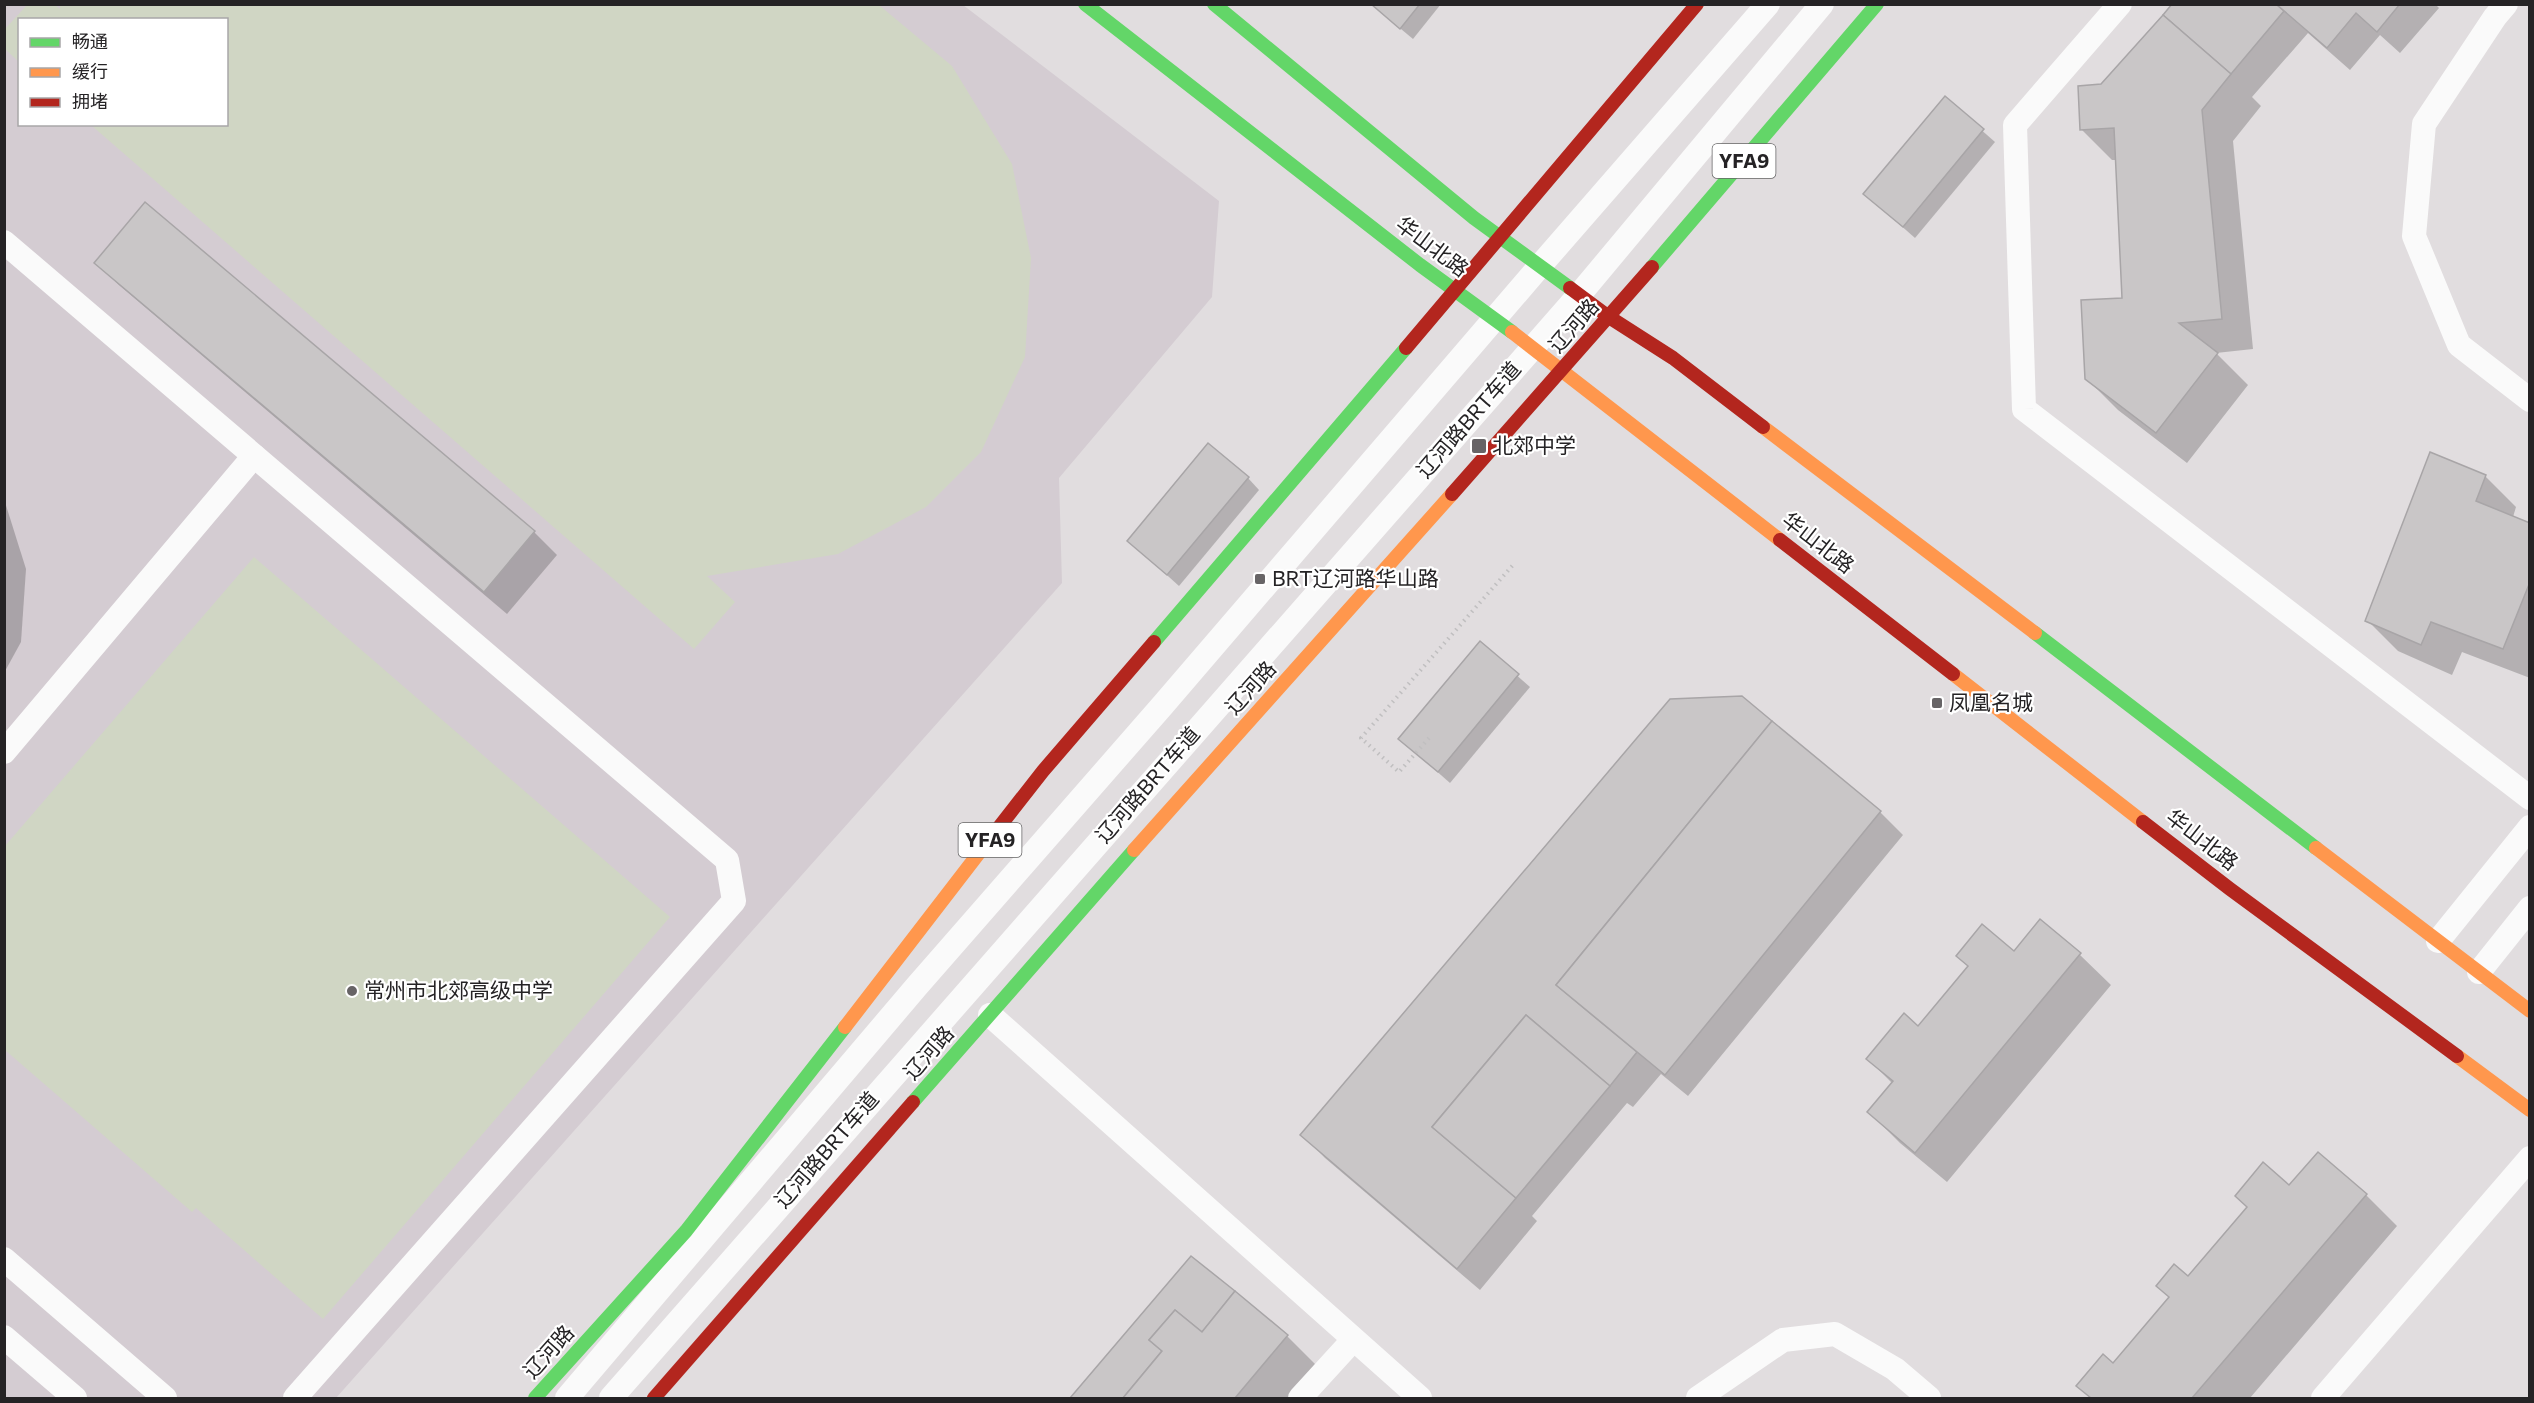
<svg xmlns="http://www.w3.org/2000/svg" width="2534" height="1403" font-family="Commissioner,'Noto Sans SC',sans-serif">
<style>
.built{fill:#d4ccd2;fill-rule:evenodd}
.green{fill:#d0d6c4}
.shadow{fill:#0003}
.building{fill:#c9c6c7;stroke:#a8a5a7;stroke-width:1.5}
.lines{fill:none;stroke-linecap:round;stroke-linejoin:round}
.path{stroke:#c0bfc0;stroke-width:4;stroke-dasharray:1.5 4.5;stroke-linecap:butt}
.lane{stroke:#fafafa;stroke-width:24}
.fast{stroke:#63d668;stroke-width:14}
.slow{stroke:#ff974d;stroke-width:14}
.jam{stroke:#b3261e;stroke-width:14}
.poi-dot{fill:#676466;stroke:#fff;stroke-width:2}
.labels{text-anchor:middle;stroke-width:4.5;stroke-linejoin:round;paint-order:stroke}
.shield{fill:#fff;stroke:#666566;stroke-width:1.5}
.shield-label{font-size:20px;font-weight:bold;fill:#252325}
.street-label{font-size:21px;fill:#252325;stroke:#fff}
.poi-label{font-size:21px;fill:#252325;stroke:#fff;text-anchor:start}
</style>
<rect width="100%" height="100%" fill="#e1dddf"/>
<!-- built -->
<path class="built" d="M5 5H963L1219 201 1212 297 1059 478 1062 583 336 1398H5ZM20 20H226V124H20Z"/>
<!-- green -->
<g class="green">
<polygon points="27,5 55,5 60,9 60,4 879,5 952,66 1012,164 1031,258 1025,357 981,452 926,507 838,554 707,576 735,602 694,649 91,125 226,124 226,20 20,20 19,62 5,49 5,29"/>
<polygon points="254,557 670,917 323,1319 196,1208 192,1212 5,1050 5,846"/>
</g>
<!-- shadow -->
<g class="shadow">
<polygon points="1371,4 1441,4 1413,39"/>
<polygon points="2174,4 2435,4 2439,8 2400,53 2380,35 2350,70 2308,33 2252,97 2261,106 2233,141 2253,349 2216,353 2248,385 2187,463 2118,410 2086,378 2123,299 2117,160 2112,160 2081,129 2102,86"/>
<polygon points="1945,98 1995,142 1915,238 1865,194"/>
<polygon points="146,204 534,532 557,555 507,614 119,285 96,263"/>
<polygon points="2485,476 2516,507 2513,517 2530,524 2530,678 2462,652 2452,675 2398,651 2367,620"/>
<polygon points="1248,478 1259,490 1179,586 1129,541"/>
<polygon points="4,499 26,569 21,642 4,673"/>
<polygon points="1480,643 1530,687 1450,783 1400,739"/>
<polygon points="1741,698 1880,812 1903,835 1688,1096 1661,1074 1633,1107 1627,1103 1532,1216 1537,1221 1480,1290 1325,1158 1303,1135"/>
<polygon points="2040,921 2080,955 2111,985 1947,1182 1900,1143 1869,1112 1893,1084 1868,1059 1919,1028 1969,967 1958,956 2014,953"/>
<polygon points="2318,1154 2366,1195 2397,1226 2250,1398 2091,1398 2078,1386 2113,1365 2170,1298 2158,1286 2188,1278 2289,1187"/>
<polygon points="1191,1258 1287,1336 1318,1367 1291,1398 1072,1398"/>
</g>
<!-- building -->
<g class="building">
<polygon points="1371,4 1420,4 1400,29"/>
<polygon points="2172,4 2276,4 2284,11 2231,74 2163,15"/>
<polygon points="2276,4 2400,4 2377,32 2356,13 2327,48"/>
<polygon points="2163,15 2231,74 2202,110 2222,319 2179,323 2218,353 2156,433 2085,379 2081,300 2122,298 2114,128 2080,130 2078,86 2101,84"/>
<polygon points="1945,96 1984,129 1903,227 1863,194"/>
<polygon points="145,202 535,531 484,592 94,263"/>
<polygon points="1208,443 1249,477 1167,575 1127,541"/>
<polygon points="2430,452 2486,475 2476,501 2530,523 2530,582 2503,649 2431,622 2421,645 2365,621"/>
<polygon points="1480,641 1519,674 1438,772 1398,739"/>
<polygon points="1742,696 1772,721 1556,985 1637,1052 1610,1086 1526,1015 1432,1127 1516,1198 1457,1269 1300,1135 1670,699"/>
<polygon points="1772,721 1881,811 1665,1075 1556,985"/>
<polygon points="2040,919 2081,953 1915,1153 1867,1112 1893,1081 1866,1059 1904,1013 1918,1026 1968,966 1956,956 1982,924 2014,951"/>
<polygon points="1526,1015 1610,1086 1516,1198 1432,1127"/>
<polygon points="2318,1152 2367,1194 2192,1398 2091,1398 2076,1386 2103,1354 2113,1363 2169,1297 2156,1286 2174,1264 2188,1276 2247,1207 2235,1196 2263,1162 2289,1185"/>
<polygon points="1191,1256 1235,1291 1202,1332 1175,1310 1149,1340 1162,1351 1123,1398 1070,1398"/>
<polygon points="1235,1291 1288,1335 1235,1398 1123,1398 1162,1351 1149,1340 1175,1310 1202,1332"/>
</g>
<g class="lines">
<!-- path -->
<polyline class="path" points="1429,738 1399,772 1361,738 1513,565"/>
<!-- lane -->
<g class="lane">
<polyline points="2120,4 2015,125 2024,409 2530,798"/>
<polyline points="2506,4 2495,17 2424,124 2414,236 2459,345 2530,400"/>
<polyline points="4,242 727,860 734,901 295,1398"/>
<polyline points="4,752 254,456"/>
<polyline points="2438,941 2530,827"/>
<polyline points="2479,972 2530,908"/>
<polyline points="990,1015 1420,1398"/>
<polyline points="4,1259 165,1398"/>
<polyline points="4,1337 75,1398"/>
<polyline points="567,1398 917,986 1162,706 1539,267 1768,4"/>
<polyline points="611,1398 1579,295 1822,4"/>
<polyline points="1300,1398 1353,1340"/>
<polyline points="1698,1398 1783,1340 1835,1334 1895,1369 1929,1398"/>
<polyline points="2323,1398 2530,1158"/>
</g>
<!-- fast -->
<g class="fast">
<polyline points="1085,4 1420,265 1512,332"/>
<polyline points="1214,4 1474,218 1570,288"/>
<polyline points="1652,267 1877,4"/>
<polyline points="2035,633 2316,848"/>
<polyline points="1154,642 1406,348"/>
<polyline points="913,1102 1134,850"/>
<polyline points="535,1398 686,1231 845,1027"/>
</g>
<!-- slow -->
<g class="slow">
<polyline points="1512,332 1780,540"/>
<polyline points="1763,427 2035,633"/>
<polyline points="1953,674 2143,822"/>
<polyline points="2316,848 2530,1011"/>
<polyline points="1134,850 1452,494"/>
<polyline points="845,1027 989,840"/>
<polyline points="2457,1056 2530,1110"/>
</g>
<!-- jam -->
<g class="jam">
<polyline points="1570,288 1609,317 1673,358 1763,427"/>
<polyline points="1406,348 1697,4"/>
<polyline points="1452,494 1652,267"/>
<polyline points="1780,540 1953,674"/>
<polyline points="2143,822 2230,889 2457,1056"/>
<polyline points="989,840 1043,771 1154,642"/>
<polyline points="654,1398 913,1102"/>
</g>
</g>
<!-- markers -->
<g class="poi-dot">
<rect x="1471" y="438" width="16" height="16" rx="3"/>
<rect x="1254" y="573" width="12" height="12" rx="3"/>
<rect x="1931" y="697" width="12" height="12" rx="3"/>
<circle cx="352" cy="991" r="6"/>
</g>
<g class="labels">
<!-- shield labels -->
<g class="shield">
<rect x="1712.5" y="144" width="63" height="34" rx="4.5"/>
<rect x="958.5" y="823" width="63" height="34" rx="4.5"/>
</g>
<g class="shield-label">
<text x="1744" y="168">YFA9</text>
<text x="990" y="847">YFA9</text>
</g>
<!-- street labels -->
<g class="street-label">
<text transform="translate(1432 247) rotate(37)" y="7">华山北路</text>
<text transform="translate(1574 326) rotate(-49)" y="7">辽河路</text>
<text transform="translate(1469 420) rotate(-49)" y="7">辽河路BRT车道</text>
<text transform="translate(1818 543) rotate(38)" y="7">华山北路</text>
<text transform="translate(1251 688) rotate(-48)" y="7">辽河路</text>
<text transform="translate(1148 785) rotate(-49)" y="7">辽河路BRT车道</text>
<text transform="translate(2202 840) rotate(38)" y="7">华山北路</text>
<text transform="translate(929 1053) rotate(-49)" y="7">辽河路</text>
<text transform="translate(827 1150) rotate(-49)" y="7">辽河路BRT车道</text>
<text transform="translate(549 1352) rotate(-48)" y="7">辽河路</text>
</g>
<!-- poi labels -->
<g class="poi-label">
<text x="1492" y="453">北郊中学</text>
<text x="1272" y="586">BRT辽河路华山路</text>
<text x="1949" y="710">凤凰名城</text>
<text x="364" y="998">常州市北郊高级中学</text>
</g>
</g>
<!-- border -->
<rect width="2534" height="1403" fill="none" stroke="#252325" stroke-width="12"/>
<!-- legend -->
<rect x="18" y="18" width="210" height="108" fill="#ffffff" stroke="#a8a7a8" stroke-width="1.5"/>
<rect x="30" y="38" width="30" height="9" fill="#63d668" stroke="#a8a7a8" stroke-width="1.5"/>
<text x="72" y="48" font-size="18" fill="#252325">畅通</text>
<rect x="30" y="68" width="30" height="9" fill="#ff974d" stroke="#a8a7a8" stroke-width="1.5"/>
<text x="72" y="78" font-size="18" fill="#252325">缓行</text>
<rect x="30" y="98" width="30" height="9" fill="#b3261e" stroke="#a8a7a8" stroke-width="1.5"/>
<text x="72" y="108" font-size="18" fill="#252325">拥堵</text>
</svg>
